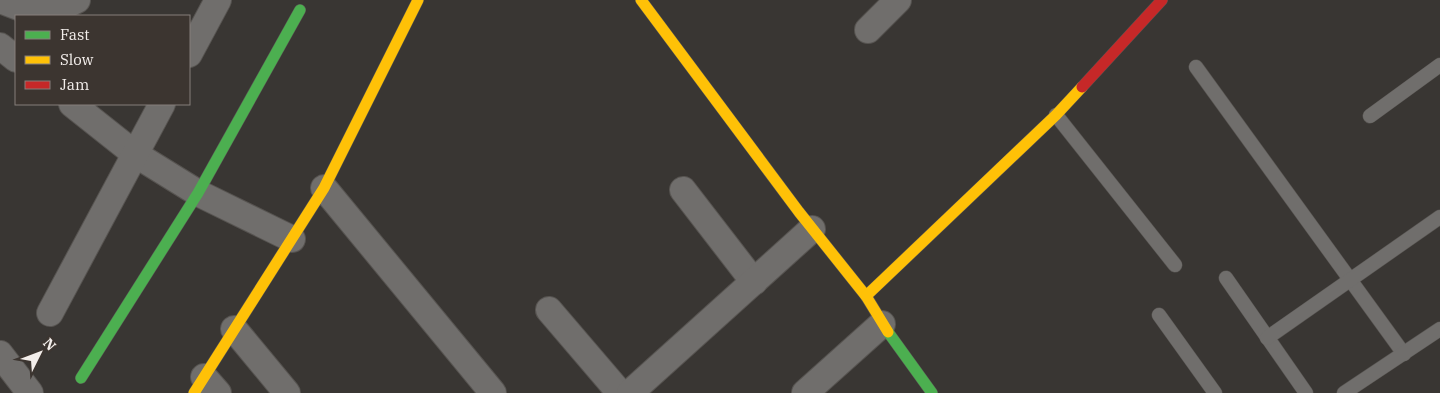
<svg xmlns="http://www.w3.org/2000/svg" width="1440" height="393" font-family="'IBM Plex Serif',serif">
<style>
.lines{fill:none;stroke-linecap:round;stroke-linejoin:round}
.lane-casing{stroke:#575451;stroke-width:15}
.street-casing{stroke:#575451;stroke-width:28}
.fast-casing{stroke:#575451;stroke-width:12}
.slow-casing{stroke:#575451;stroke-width:12}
.jam-casing{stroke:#575451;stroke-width:12}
.lane{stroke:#706e6c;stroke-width:14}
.street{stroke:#706e6c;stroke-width:26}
.fast{stroke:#4caf50;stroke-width:11}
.slow{stroke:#ffc107;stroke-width:11}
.jam{stroke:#c62828;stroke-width:11}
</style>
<rect width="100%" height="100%" fill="#393633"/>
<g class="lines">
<!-- lane casing -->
<g class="lane-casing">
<g id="lane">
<polyline points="1196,67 1404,354"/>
<polyline points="1056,115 1175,265"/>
<polyline points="1370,116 1440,65"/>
<polyline points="1226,278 1306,393"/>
<polyline points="1159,315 1215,393"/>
<polyline points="1267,338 1440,217"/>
<polyline points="1344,393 1440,329"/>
</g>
</g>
<!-- street casing -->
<g class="street-casing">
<g id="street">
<path d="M0 0C36 14 42 18 77 0"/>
<polyline points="868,30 898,0"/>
<polyline points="0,46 16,59"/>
<polyline points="189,54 218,0"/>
<polyline points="72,104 135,154 198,193 292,239"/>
<polyline points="324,188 493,393"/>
<polyline points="683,190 754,282"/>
<polyline points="549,310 620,393"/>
<polyline points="50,313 162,104"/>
<polyline points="234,329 287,393"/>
<polyline points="0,354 30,393"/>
<polyline points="204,377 218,393"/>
<polyline points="630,393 812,229"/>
<polyline points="805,393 882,324"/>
</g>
</g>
<!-- fast casing -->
<g class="fast-casing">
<g id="fast">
<polyline points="888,332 932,393"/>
<polyline points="81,378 198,193 300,10"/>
</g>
</g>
<!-- slow casing -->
<g class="slow-casing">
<g id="slow">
<polyline points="641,0 799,212 866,296 888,332"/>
<polyline points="866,296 1056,115 1082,87"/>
<polyline points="194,393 324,188 418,0"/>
</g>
</g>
<!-- jam casing -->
<g class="jam-casing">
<polyline id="jam" points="1082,87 1162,0"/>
</g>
<!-- lane -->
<use href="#lane" class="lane"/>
<!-- street -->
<use href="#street" class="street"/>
<!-- fast -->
<use href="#fast" class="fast"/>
<!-- slow -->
<use href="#slow" class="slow"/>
<!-- jam -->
<use href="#jam" class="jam"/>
</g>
<!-- legend -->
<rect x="15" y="15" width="175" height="90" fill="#3c3530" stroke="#857f7b"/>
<rect x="25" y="31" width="25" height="8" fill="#4caf50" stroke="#857f7b"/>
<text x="60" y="40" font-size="15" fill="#f3eeeb">Fast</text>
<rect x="25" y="56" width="25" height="8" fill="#ffc107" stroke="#857f7b"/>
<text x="60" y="65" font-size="15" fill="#f3eeeb">Slow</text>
<rect x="25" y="81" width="25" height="8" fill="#c62828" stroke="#857f7b"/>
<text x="60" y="90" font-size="15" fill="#f3eeeb">Jam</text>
<!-- north arrow -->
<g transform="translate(40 353) rotate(48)" stroke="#3c3530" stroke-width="4" paint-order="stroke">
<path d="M0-4L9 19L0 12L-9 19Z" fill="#f3eeeb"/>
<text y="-8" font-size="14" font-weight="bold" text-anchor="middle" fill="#f3eeeb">N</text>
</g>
</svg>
